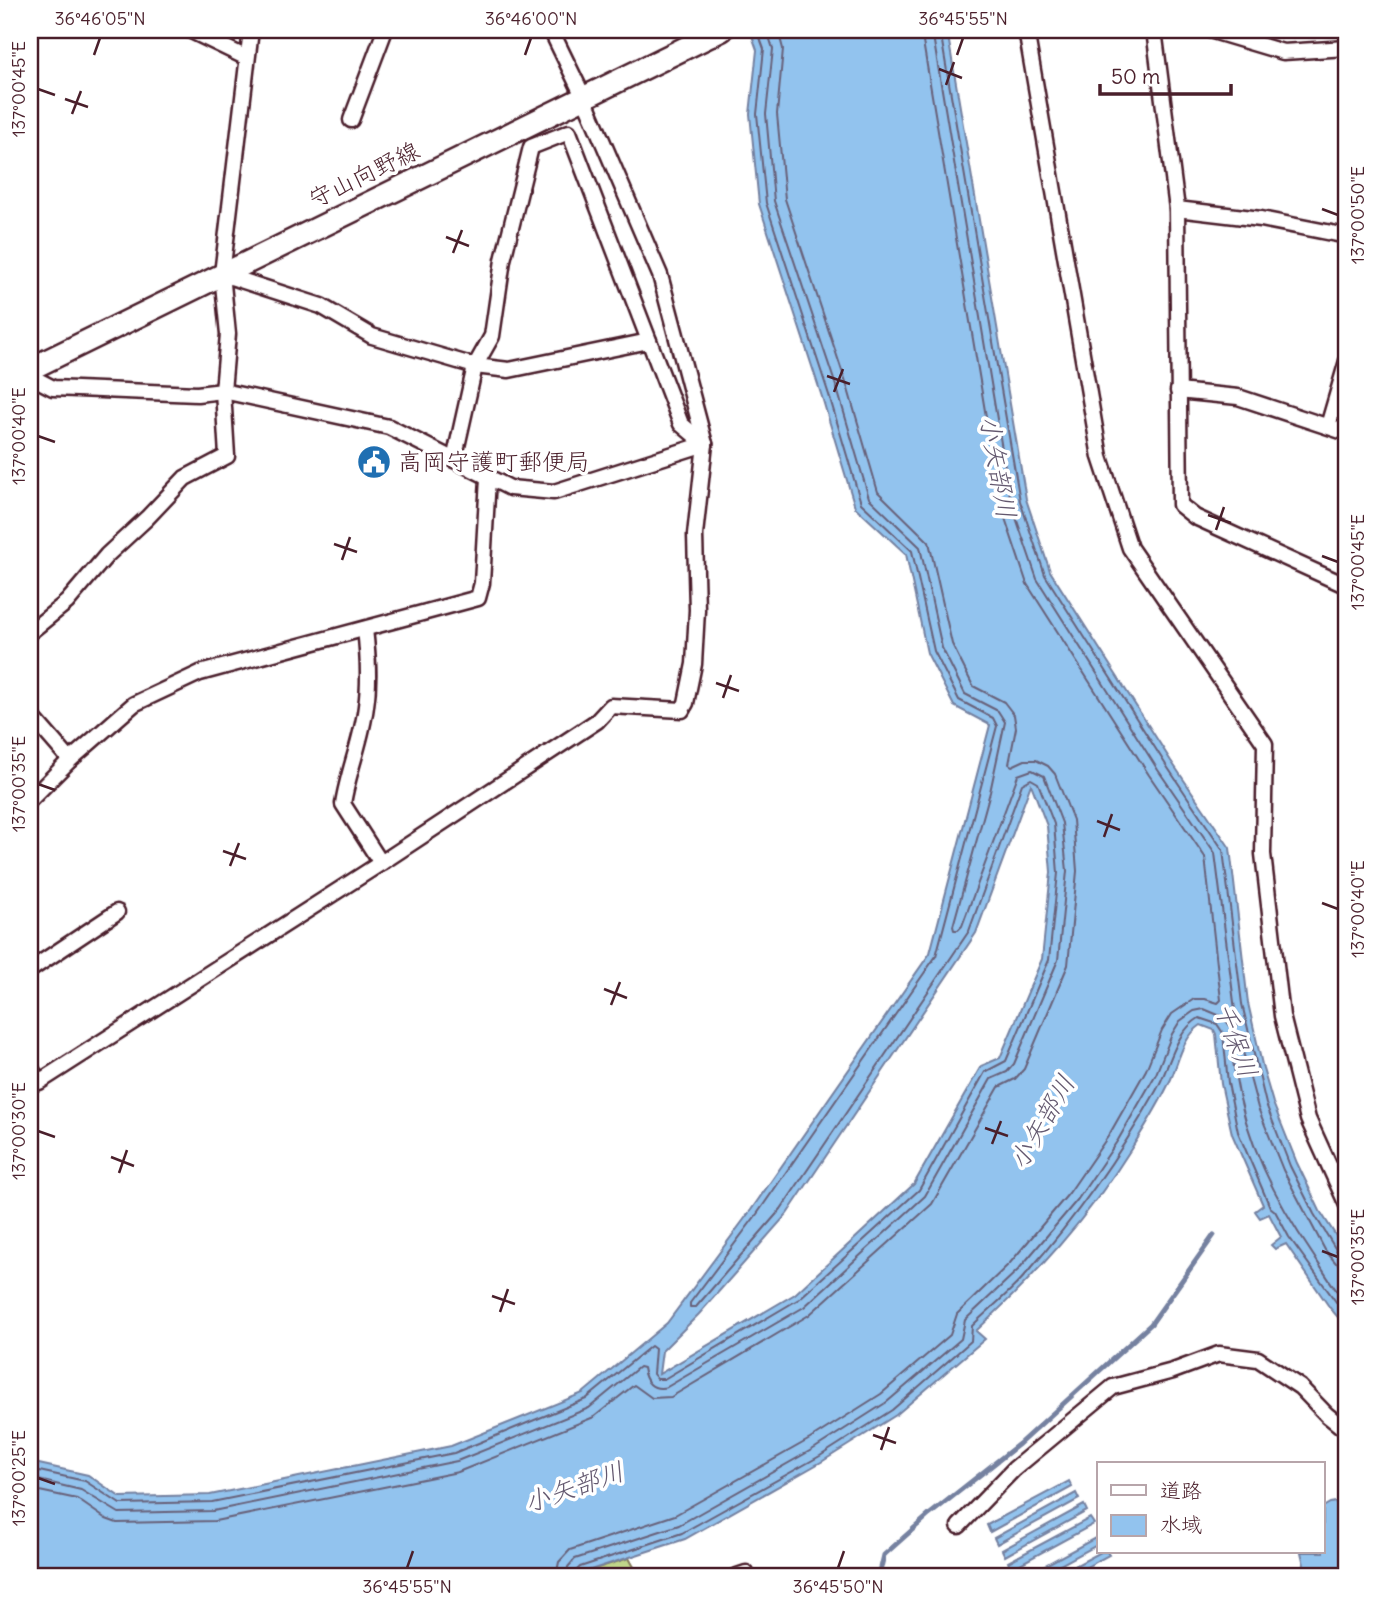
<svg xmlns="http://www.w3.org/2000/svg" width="1377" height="1606" font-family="Delius,'Klee One',sans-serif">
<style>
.green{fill:#c0d58a;stroke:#857a5a;stroke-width:2}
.water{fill:#92c3ee;stroke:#7581a0;stroke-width:2;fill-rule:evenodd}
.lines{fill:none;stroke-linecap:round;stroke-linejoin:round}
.shore{stroke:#676179;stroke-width:2}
.stream{stroke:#7581a0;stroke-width:5}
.street-casing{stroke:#4a1f2b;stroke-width:19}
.secondary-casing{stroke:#4a1f2b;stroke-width:26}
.street{stroke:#fff;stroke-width:14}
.secondary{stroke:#fff;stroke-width:21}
.ticks{fill:none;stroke:#4a1f2b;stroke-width:2.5}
.labels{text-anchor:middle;stroke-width:7;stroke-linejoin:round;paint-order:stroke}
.street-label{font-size:24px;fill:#4a1f2b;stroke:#fff}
.poi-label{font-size:24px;fill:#4a1f2b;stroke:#fff;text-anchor:start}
.water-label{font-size:26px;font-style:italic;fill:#63586f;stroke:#fff}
.neatline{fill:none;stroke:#4a1f2b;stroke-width:2.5}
.ticks-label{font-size:18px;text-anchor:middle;fill:#4a1f2b}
</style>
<rect width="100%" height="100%" fill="#fff"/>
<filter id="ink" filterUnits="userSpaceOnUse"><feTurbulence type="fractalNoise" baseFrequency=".0143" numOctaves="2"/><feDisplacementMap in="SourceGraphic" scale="14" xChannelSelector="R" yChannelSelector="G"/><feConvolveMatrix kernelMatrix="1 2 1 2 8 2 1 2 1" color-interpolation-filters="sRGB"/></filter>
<g filter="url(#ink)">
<!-- green -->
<polygon class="green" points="629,1558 639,1576 572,1576"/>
<!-- water -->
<g class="water">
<path d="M750 30H947L1026 499 1050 571 1171 761 1230 848 1248 1003 1263 1069 1273 1103 1297 1163 1320 1211 1347 1253V1328L1330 1308 1286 1244 1275 1249 1271 1245 1281 1237 1269 1214 1260 1218 1255 1211 1263 1205 1232 1134 1221 1084 1216 1034 1214 1030 1201 1025C1183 1037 1179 1060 1171 1079 1160 1103 1145 1127 1131 1149 1088 1218 1036 1275 976 1331L985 1339 896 1415 823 1461 685 1539 572 1576H30V1462L88 1475 120 1497 210 1495 451 1446 583 1393 667 1323 751 1210 930 953 990 725 954 706 927 653 906 554 855 507 822 397 759 204 750 114 757 50ZM1031 784 1047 826 1051 872 1042 959 1000 1058 981 1066 914 1184 795 1294 659 1374 662 1351 699 1314 787 1214 976 933Z"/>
<polygon points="1069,1481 1072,1487 990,1532 987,1525"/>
<polygon points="1076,1493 1079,1499 997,1544 994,1538"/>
<polygon points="1347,1500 1347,1576 1312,1576 1304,1565 1301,1552 1323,1552 1323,1507 1330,1503"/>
<polygon points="1084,1505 1087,1511 1005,1556 1002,1550"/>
<polygon points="1090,1518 1094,1524 1011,1569 1008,1562"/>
<polygon points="1099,1536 1099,1544 1040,1576 1025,1576"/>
<polygon points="1101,1552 1107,1552 1109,1555 1070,1576 1056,1576"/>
</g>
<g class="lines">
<!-- shore -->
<g class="shore">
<polyline points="940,30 1020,501 1045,575 1166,765 1223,850 1242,1004 1266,1104 1290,1166 1314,1214 1338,1253 1347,1257"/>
<path d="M1347 1265 1336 1263 1325 1250 1283 1170 1258 1108 1239 1037 1234 1036C1230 1047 1233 1061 1235 1073 1245 1140 1275 1199 1313 1255 1324 1272 1334 1289 1347 1304"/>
<polyline points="30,1469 85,1481 120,1504 212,1502 454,1453 586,1399 651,1346 655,1349 653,1374 657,1379 664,1379 799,1299 919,1190 985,1072 1006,1061 1049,960 1058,873 1054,824 1038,783 1031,779 1022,784 969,931 781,1209 696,1307 690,1307 690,1303 757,1214 936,956 997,726 993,718 959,700 934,651 912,551 861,503 829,395 766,203 757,114 764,49 757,30"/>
<path d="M30 1478 81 1490 119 1513 213 1511 457 1461 589 1408 639 1367 643 1368C645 1382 652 1391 667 1387L804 1307 925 1196 991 1079 1007 1072 1014 1064 1058 960 1067 871 1062 823 1044 776 1032 770 1018 775 962 926 958 930H954L953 926 990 792 1005 722 998 711 965 694 942 648 920 547 869 498 838 392 774 201 766 114 773 49 767 30"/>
<polyline points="30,1489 77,1499 106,1519 117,1523 215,1521 458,1472 594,1417 634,1385 652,1398 671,1397 809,1315 932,1204 999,1087 1015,1079 1024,1069 1068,965 1077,871 1073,820 1055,774 1048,766 1036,760 1025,760 1012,766 1009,764 1016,728 1014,715 1004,702 973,686 952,644 929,542 878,492 848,389 785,199 777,114 783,49 778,30"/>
<polyline points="556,1576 559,1562 570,1550 675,1515 810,1439 881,1394 950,1335 957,1314 1010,1263 1069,1193 1109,1135 1146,1070 1162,1030 1172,1014 1194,999 1205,999 1218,1003 1221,1000 1205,857 1149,775 1027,584 1001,506 921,30"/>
<polyline points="567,1576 568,1567 575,1559 679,1525 815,1448 887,1402 961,1339 965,1320 1018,1270 1078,1199 1118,1140 1156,1074 1172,1034 1180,1021 1194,1011 1204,1009 1223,1017 1232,1028 1237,1026 1215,853 1158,770 1037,579 1011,503 932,30"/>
<path d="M576 1576V1571L580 1567 682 1533 820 1456 892 1410 971 1341 972 1326C990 1308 1010 1293 1026 1274 1077 1216 1118 1158 1156 1091 1170 1067 1174 1033 1199 1018L1217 1024 1223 1033 1228 1083 1238 1132 1270 1207 1275 1211 1289 1237 1347 1317"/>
</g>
<!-- stream -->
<polyline class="stream" points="879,1576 884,1555 929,1515 1019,1444 1151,1324 1214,1235"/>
<!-- street casing -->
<g class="street-casing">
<g id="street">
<polyline points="189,30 247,58"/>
<polyline points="1026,30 1100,457 1130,548 1265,744 1263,854 1282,1016 1308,1119 1347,1205"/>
<polyline points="1154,30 1177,209 1180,505 1195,517 1347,586"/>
<polyline points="1209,30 1283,52 1347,48"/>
<polyline points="351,120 385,30"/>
<polyline points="1177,209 1261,219 1347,236"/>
<polyline points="222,274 321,306 372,336 475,366 509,370 649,341"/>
<polyline points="30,376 53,388 197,394 223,391 389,427 510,488 554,492 705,444"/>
<polyline points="1178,391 1238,397 1347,433"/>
<polyline points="1328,426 1347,361"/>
<polyline points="454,460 475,366 492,336 503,260 531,147 569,132 681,424 705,444"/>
<path d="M365 629C368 655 370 680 366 706 362 740 348 771 343 804L381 863"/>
<polyline points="30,632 67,602 107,555 147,518 185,478 227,456 223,391 228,334 222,274 251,30"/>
<polyline points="30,714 70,760"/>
<polyline points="30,800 70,760 134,704 200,673 478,598 482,583 488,478"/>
<polyline points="30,970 117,912"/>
<polyline points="30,1067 39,1082 381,863 597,721 611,706 682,710 686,703 694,664 697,610 695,535 705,444 660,275 584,98 551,30"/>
<polyline points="959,1526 1014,1469 1113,1387 1173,1371 1219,1354 1258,1359 1300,1387 1327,1415 1347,1431"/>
<polyline points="737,1576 746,1573"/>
</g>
</g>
<!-- secondary casing -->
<g class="secondary-casing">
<polyline id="secondary" points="30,369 722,30"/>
</g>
<!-- street -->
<use href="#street" class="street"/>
<!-- secondary -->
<use href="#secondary" class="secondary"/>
</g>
</g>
<!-- ticks -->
<path class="ticks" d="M94 55 100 38M525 55 531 38M957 55 963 38M939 69 962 78M946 85 954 62M38 89 55 95M65 99 88 107M72 114 81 91M1322 209 1338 215M446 237 469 246M453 253 462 230M827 376 850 384M834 392 843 369M38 436 55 442M1208 515 1231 523M1216 530 1224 507M334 544 357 552M1322 556 1338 562M342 560 350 537M716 683 739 691M723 698 731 675M38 784 55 790M1097 821 1120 830M1104 837 1112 814M223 851 246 859M230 866 239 843M1322 903 1338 909M604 989 627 998M611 1005 620 982M985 1128 1008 1136M38 1131 55 1137M992 1144 1001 1121M111 1157 134 1166M119 1173 127 1150M1322 1251 1338 1257M492 1296 515 1304M500 1312 508 1289M873 1435 896 1443M881 1450 889 1427M38 1478 55 1484M407 1568 413 1551M838 1568 844 1551"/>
<!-- icons -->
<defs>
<g id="civic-disc" transform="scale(1.75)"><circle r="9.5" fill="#1f6fb2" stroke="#fff"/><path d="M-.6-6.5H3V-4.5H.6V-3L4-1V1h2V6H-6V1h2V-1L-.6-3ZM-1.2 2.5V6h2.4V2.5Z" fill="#fff"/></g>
</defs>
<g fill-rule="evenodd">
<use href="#civic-disc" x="374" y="462"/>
</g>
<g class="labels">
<!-- street labels -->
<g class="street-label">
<text transform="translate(364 175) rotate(-26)" y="8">守山向野線</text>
</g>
<!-- poi labels -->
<g class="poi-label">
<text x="398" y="470">高岡守護町郵便局</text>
</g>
<!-- water labels -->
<g class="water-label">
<text transform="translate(998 467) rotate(80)" y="9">小矢部川</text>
<text transform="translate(1236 1040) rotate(70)" y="9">千保川</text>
<text transform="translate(1042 1122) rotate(-60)" y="9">小矢部川</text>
<text transform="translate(574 1487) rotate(-19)" y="9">小矢部川</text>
</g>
</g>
<!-- margin -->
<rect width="1377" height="1606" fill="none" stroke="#fff" stroke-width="77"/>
<!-- legend -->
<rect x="1097" y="1462" width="228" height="91" fill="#ffffff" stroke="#b7a5aa" stroke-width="2"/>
<rect x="1111" y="1485" width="35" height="10" fill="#ffffff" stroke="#b7a5aa" stroke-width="2"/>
<text x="1160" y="1498" font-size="21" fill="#4a1f2b">道路</text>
<rect x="1111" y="1515" width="35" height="21" fill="#92c3ee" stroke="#b7a5aa" stroke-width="2"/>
<text x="1160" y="1532" font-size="21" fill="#4a1f2b">水域</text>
<!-- scale -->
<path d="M1100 84v10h131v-10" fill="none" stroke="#4a1f2b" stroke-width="3.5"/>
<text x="1111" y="84" font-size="21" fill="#4a1f2b" stroke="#ffffff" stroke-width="5" paint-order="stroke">50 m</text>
<rect x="38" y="38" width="1300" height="1530" class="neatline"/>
<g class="ticks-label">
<text x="100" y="25">36°46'05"N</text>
<text x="531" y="25">36°46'00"N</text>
<text x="963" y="25">36°45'55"N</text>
<text transform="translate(19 89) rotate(-90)" y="6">137°00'45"E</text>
<text transform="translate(1358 215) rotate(-90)" y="6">137°00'50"E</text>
<text transform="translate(19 436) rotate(-90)" y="6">137°00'40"E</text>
<text transform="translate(1358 562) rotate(-90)" y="6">137°00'45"E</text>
<text transform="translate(19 784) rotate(-90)" y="6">137°00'35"E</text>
<text transform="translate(1358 909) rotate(-90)" y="6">137°00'40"E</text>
<text transform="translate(19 1131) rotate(-90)" y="6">137°00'30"E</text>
<text transform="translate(1358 1257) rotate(-90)" y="6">137°00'35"E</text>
<text transform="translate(19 1478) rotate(-90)" y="6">137°00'25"E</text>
<text x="407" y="1593">36°45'55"N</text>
<text x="838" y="1593">36°45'50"N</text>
</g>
</svg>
